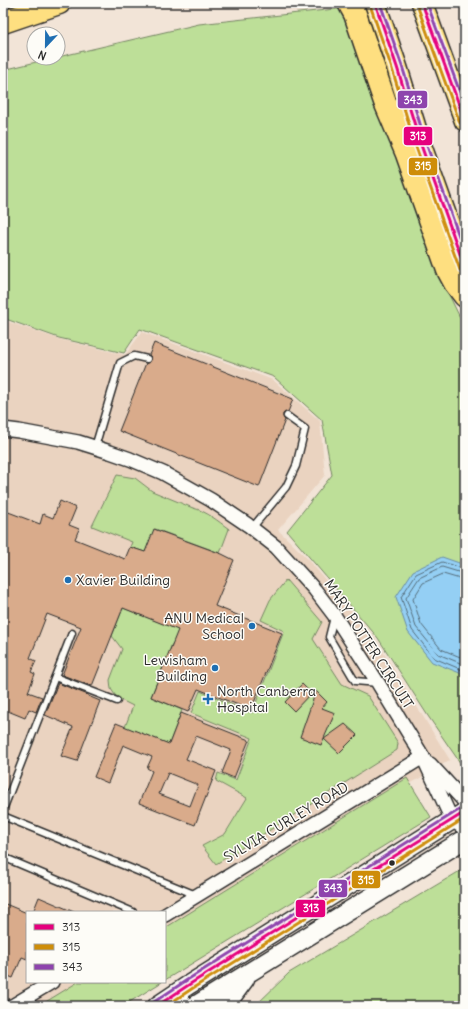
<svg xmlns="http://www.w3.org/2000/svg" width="468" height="1009" font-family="Delius,sans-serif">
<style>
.built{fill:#ead3c0}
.green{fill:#bddf98;stroke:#748562}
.water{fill:#94cff4;stroke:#6a8da4}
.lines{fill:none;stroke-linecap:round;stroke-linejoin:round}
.shore{stroke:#556d7b;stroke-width:1}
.building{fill:#d9ab8b;stroke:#2b2b2b;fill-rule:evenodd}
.service-casing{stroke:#2b2b2b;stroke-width:9}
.minor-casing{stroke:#2b2b2b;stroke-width:16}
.secondary-casing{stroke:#2b2b2b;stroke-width:21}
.primary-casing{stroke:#2b2b2b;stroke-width:23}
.motorway-casing{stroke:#2b2b2b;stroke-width:25}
.service{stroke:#fdfcf7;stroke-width:6}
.minor{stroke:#fdfcf7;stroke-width:13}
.secondary{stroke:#fdfcf7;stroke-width:18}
.primary{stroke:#fedf80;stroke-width:20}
.motorway{stroke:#fedf80;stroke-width:22}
.bus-1-casing{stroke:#fdfcf7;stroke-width:6}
.bus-2-casing{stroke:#fdfcf7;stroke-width:6}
.bus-3-casing{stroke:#fdfcf7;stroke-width:6}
.bus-1{stroke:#e5007d;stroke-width:3}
.bus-2{stroke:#ce8d09;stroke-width:3}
.bus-3{stroke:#8e44ad;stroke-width:3}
.poi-dot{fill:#1f6fb2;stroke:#fdfcf7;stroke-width:1.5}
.bus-dot{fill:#2b2b2b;stroke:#fdfcf7;stroke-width:1.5}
.labels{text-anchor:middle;stroke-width:3;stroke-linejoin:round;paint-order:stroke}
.poi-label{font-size:14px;fill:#2b2b2b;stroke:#fdfcf7;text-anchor:start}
.street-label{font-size:14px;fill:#2b2b2b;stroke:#fdfcf7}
.line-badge{stroke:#fdfcf7;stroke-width:1.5}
.badge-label{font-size:11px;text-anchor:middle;font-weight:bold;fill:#fff}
</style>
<rect width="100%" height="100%" fill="#f2e4d7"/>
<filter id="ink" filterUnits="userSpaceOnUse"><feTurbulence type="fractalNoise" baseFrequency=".025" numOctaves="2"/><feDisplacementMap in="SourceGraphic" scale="8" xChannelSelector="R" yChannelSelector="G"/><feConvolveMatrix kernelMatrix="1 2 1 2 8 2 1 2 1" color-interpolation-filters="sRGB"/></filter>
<g filter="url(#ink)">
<!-- built -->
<polygon class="built" points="3,320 59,339 125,355 142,332 273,380 320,421 325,475 278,530 307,558 375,639 450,760 165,931 165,912 27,912 27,982 81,982 41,1006 3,1006"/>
<!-- green -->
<g class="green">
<polygon points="344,8 439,274 465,328 465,770 428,716 378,638 287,531 332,475 322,420 274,377 140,329 124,353 59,338 3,318 3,70 53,58 58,58 58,57 199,24"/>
<path d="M117 475 135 478 152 491 193 508C206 511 218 521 229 529L220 553 155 529 145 552 130 547 132 542 92 526Z"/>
<polygon points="286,580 322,622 313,639 342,684 368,696 398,743 397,750 216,864 202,846 225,834 247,798 216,781 218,773 236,780 252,738 191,713 200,691 252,713 284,631 261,620 270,600"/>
<polygon points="123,608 197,637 192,651 172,644 151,697 182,710 169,744 125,727 133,706 121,700 115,695 111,689 110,680 122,649 112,636"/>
<polygon points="407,778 431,817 165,980 165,928"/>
<polygon points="465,868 465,1006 255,1006 289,973"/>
<polygon points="78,982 162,982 123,1006 39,1006"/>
</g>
<!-- water -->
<polygon class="water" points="442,557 465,565 465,675 432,662 408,632 396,597 413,571"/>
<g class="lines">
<!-- shore -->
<g class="shore">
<polyline points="465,569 442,562 416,574 401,597 412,630 434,658 465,671"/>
<polyline points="465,574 442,567 419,578 406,598 416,627 438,654 465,665"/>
<polyline points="465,580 460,579 443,574 423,583 413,599 421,624 441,649 465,659"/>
</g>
</g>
<!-- building -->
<g class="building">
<polygon points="154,343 293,399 288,412 286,412 283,414 283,417 285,420 259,487 119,431 146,363 149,363 151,360 151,357 149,355"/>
<polygon points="60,501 76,508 69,525 79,529 75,539 125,559 130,547 145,552 154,529 222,554 234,560 215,606 282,633 251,710 198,689 188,712 151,697 178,630 123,608 92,686 62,675 81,627 47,614 30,658 36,661 31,672 35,674 28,692 42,697 36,712 29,709 25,718 3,709 3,510 40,524 43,514 53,518"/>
<polygon points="58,683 88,695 88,696 100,701 77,761 61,756 73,727 45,715"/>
<polygon points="302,684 311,693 294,711 285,702"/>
<polygon points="316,691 327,702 322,708 335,713 321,745 300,737"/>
<path d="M181 713 249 740 234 778 222 773 231 750 196 736 186 759 216 771 195 825 139 803 152 771 147 768 152 757 123 745 108 783 94 777 116 723 169 744ZM168 773 198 785 190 806 159 794Z"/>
<polygon points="345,724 357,735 339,753 324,739"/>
<polygon points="39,897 74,912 33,912"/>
<polygon points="3,903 27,913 27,959 22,957 13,978 3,974"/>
</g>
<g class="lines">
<!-- service casing -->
<g class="service-casing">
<g id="service">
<polyline points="95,447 120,363 134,356 147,359"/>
<polyline points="252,528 286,487 296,466 305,429 287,416"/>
<polyline points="334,617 329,637 355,681 378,683"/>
<polyline points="55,677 117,701"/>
<polyline points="3,810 72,633"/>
<polyline points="3,816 196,895"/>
<polyline points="3,857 133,912"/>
</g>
</g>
<!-- minor casing -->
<g class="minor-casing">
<g id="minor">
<polyline points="3,429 19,431 78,442 110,452 130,459 163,473 188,487 211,500 248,525 276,547 315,590 334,615 378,683 423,757 452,820 465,829"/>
<polyline points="430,764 465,802"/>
<polyline points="165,915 423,757"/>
<polyline points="176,994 188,1006"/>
<polyline points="12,1006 52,982"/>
</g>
</g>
<!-- secondary casing -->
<g class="secondary-casing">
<g id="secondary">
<polyline points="157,1006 190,984 465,812"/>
<polyline points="195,1006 465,839"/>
<polyline points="225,1006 245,979"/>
</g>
</g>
<!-- primary casing -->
<g class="primary-casing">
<g id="primary">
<polyline points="375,3 397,67 421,145 465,268"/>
<polyline points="422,3 465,121"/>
</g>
</g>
<!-- motorway casing -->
<g class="motorway-casing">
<g id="motorway">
<polyline points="349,3 355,14 385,102 407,154 448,270 455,283 465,296"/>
<polyline points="3,22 59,3"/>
</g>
</g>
<!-- service -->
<use href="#service" class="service"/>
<!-- minor -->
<use href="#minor" class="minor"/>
<!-- secondary -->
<use href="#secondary" class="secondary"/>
<!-- primary -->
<use href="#primary" class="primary"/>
<!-- motorway -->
<use href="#motorway" class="motorway"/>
<!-- bus-1 casing -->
<g class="bus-1-casing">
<g id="bus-1">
<polyline points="375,3 397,67 421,145 465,268"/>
<polyline points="422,3 465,121"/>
<polyline points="157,1006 190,984 465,812"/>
</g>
</g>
<!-- bus-2 casing -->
<g class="bus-2-casing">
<g id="bus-2">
<polyline points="370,5 392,69 416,147 460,270"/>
<polyline points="417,5 460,123"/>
<polyline points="166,1006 193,988 465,818"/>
</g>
</g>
<!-- bus-3 casing -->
<g class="bus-3-casing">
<g id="bus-3">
<polyline points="380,3 402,66 426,143 465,253"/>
<polyline points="427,3 465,106"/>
<polyline points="154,1002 187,980 462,808"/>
</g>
</g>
<!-- bus-1 -->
<use href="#bus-1" class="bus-1"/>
<!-- bus-2 -->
<use href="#bus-2" class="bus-2"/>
<!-- bus-3 -->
<use href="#bus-3" class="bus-3"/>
</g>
</g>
<!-- markers -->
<g class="poi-dot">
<circle cx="68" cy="580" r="4"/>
<circle cx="252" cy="626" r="4"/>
<circle cx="215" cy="668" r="4"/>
<path d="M206 693h4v4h4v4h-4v4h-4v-4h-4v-4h4z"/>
</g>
<circle class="bus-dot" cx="392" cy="863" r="3.5"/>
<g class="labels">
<!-- poi labels -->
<g class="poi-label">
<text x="76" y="585">Xavier Building</text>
<text x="244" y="623" text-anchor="end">ANU Medical<tspan x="244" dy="16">School</tspan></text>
<text x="207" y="665" text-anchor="end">Lewisham<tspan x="207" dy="16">Building</tspan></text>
<text x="217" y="696">North Canberra<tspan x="217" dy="16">Hospital</tspan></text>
</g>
<!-- street labels -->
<g class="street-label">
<text transform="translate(369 644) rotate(57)" y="5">MARY POTTER CIRCUIT</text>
<text transform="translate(286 822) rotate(-31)" y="5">SYLVIA CURLEY ROAD</text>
</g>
</g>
<g class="line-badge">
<rect x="397" y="90" width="31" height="19" rx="4" fill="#8e44ad"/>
<rect x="403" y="126" width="30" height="20" rx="4" fill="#e5007d"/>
<rect x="408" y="157" width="30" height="19" rx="4" fill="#ce8d09"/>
<rect x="351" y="870" width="30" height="19" rx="4" fill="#ce8d09"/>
<rect x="318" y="879" width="30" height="19" rx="4" fill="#8e44ad"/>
<rect x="295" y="899" width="31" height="19" rx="4" fill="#e5007d"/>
</g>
<g class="badge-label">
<text x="413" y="104">343</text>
<text x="418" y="140">313</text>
<text x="423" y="170">315</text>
<text x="366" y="884">315</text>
<text x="333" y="892">343</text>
<text x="311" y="912">313</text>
</g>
<!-- margin -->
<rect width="468" height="1009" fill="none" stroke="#fdfcf7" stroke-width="16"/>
<rect x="8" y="8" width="452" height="993" fill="none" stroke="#2b2b2b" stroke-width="1.5" filter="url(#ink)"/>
<!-- legend -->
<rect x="26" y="911" width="140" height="72" fill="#fdfcf7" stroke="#a9a8a5"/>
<rect x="34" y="924" width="20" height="6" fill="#e5007d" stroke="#a9a8a5"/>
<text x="62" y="931" font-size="12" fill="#2b2b2b">313</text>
<rect x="34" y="944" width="20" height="6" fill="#ce8d09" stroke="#a9a8a5"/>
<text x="62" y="951" font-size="12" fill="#2b2b2b">315</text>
<rect x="34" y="964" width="20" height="6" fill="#8e44ad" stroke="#a9a8a5"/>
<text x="62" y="971" font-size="12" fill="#2b2b2b">343</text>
<!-- north arrow -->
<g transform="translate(46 46) rotate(202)"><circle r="19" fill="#fdfcf7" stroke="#a9a8a5"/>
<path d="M0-3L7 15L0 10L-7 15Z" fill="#1f6fb2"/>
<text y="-6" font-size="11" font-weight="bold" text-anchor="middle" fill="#2b2b2b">N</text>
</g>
</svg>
